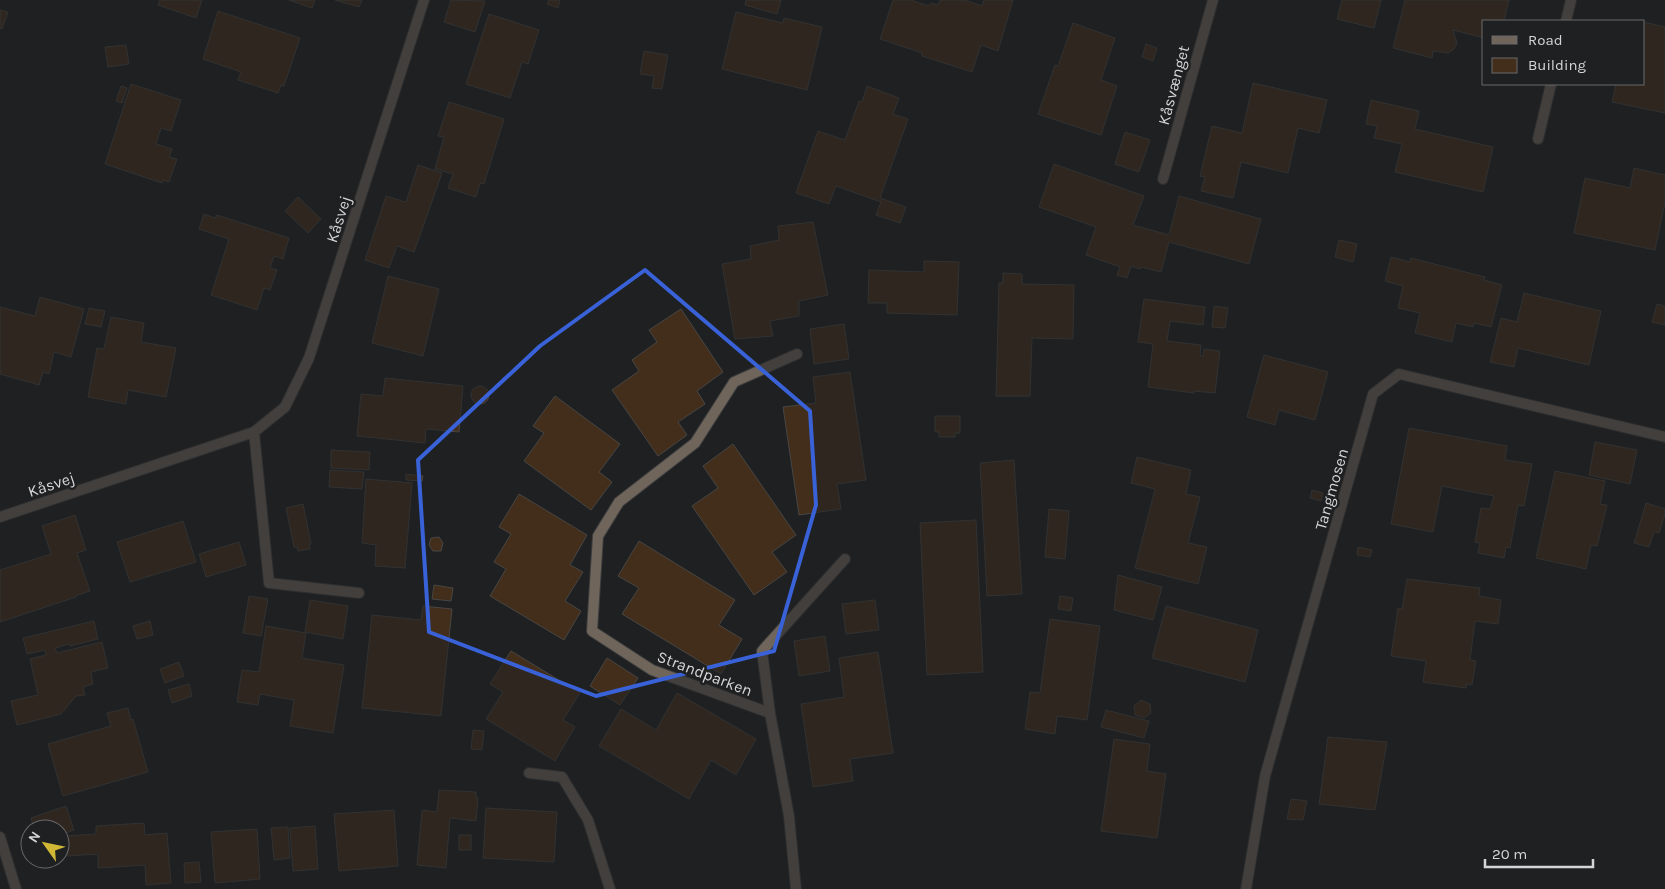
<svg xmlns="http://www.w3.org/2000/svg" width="1665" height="889" font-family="Karla,sans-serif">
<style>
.building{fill:#432e1b;stroke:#484644}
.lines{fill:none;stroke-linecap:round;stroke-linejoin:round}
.service-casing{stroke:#3c3d3f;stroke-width:12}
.minor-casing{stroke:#3c3d3f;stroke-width:12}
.service{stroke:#6f655b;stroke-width:10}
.minor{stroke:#6f655b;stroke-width:10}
.marked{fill:none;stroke:#3962d8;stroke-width:4;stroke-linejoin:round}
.labels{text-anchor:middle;stroke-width:5;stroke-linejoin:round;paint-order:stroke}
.street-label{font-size:16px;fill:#d5d5d7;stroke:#1f2022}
</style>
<rect width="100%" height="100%" fill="#1f2022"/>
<!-- building -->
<g class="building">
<polygon points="160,0 202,0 196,18 158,5"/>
<polygon points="289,0 315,0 312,8"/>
<polygon points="335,0 362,0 359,7"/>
<polygon points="451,0 485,1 475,32 444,22"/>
<polygon points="549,0 560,0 558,8 547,4"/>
<polygon points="746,0 781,0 777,14 745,5"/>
<polygon points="893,0 911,0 929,6 931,3 938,5 940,0 965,0 982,6 984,0 1013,0 998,51 981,45 972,72 922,56 922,53 880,39"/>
<polygon points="1342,0 1381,0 1374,28 1337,19"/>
<polygon points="1405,0 1509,0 1504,21 1484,21 1484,38 1453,30 1457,43 1454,49 1448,53 1433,51 1432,58 1393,48"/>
<polygon points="0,10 8,12 2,29 0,28"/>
<polygon points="218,11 300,38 284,86 281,85 278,93 238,80 241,72 203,59"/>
<polygon points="736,12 783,23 784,18 822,27 807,90 722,69"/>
<polygon points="489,14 539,30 528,64 522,62 510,98 466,84"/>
<polygon points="1644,22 1665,27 1665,113 1612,102 1616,84 1644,84"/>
<polygon points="1073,23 1115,38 1101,80 1117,86 1101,135 1038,114 1055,65 1058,66"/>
<polygon points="1146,44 1157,48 1153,61 1142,57"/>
<polygon points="126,45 129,64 108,67 105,47"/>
<polygon points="644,51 668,55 662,89 652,88 654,76 640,74"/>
<polygon points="1253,83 1327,100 1319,133 1298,128 1288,173 1241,162 1233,198 1201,191 1205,177 1200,176 1212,126 1242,133"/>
<polygon points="131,84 181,100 171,131 161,128 156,144 172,149 169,157 177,159 169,182 163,180 162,183 105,164"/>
<polygon points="121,86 127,88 122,103 116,101"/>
<polygon points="867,86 899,98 893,114 908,119 880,198 906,207 900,223 876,215 881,202 836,186 829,204 796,193 818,131 845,140 859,101 862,102"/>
<polygon points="1371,100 1419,111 1415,129 1493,147 1483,192 1395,172 1402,144 1374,138 1377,126 1366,124"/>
<polygon points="449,102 504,119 484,184 480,183 476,197 448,188 453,174 435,169 444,137 438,136"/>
<polygon points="1125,132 1150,140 1139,172 1115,164"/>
<polygon points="1054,164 1144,196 1133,225 1169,235 1179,196 1261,219 1249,264 1169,242 1161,272 1141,267 1140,269 1131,266 1127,278 1117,275 1120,267 1086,255 1096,227 1039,207"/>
<polygon points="418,165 442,173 414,252 397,246 389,268 365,260 386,196 406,202"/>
<polygon points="1634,168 1665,175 1665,202 1655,250 1574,233 1585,178 1630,188"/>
<polygon points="298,197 321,219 308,233 285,211"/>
<polygon points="204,214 215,218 217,215 289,238 283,259 274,256 270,268 277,270 270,290 264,288 257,310 211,295 229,239 199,229"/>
<polygon points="813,222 828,295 799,301 799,316 770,321 773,336 735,339 722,264 751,259 750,246 779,240 778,226"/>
<polygon points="1339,240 1357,244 1353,262 1335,257"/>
<polygon points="1391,257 1410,262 1411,258 1485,277 1484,280 1502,285 1491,327 1474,323 1473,327 1456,323 1452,342 1415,333 1420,313 1398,308 1403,286 1385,281"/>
<polygon points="924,261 959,262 957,315 887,313 887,303 868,303 869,270 924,272"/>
<polygon points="1003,273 1022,274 1022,284 1074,285 1073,339 1032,338 1030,396 996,396 999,283 1003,283"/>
<polygon points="388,276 439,289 423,356 372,343"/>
<polygon points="1524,293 1601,311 1589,365 1518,348 1514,367 1490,362 1501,318 1517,322"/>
<polygon points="40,297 84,309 71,357 54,352 49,374 43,372 39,385 0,374 0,307 35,316"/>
<polygon points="1144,299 1205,307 1203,325 1170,321 1167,341 1201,345 1200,356 1203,356 1204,349 1220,351 1215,393 1194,391 1194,393 1148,387 1153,344 1138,342"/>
<polygon points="1657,304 1665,306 1665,325 1652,322"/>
<polygon points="1214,306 1228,308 1225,328 1212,327"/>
<polygon points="89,308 105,311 101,327 85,324"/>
<polygon points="681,309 723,372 697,391 705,404 678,422 687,435 658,456 612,390 639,371 632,360 657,342 649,330"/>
<polygon points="111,317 144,323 141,342 176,348 166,397 128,390 126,404 88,397 97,348 104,349"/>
<polygon points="844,324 849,359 814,364 810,329"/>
<polygon points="1264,355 1328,372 1315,420 1279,410 1275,425 1247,417"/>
<polygon points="850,372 866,480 837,484 841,509 799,515 783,407 816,403 813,377"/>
<polygon points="385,378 463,386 459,432 426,429 425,443 357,436 361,394 383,396"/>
<circle cx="480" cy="395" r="9"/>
<polygon points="555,396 620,444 599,472 612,482 591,510 524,461 544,433 533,426"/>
<polygon points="935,416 960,416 960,433 955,433 955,437 939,437 939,432 935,432"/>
<polygon points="1409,428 1507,446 1505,460 1532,464 1524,506 1518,505 1510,548 1506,547 1504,558 1478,553 1480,543 1475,542 1481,508 1490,509 1494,496 1442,486 1433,532 1391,524"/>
<polygon points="1595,442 1637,450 1630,484 1589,475"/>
<polygon points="733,444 796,535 772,552 787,572 754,595 692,506 718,488 703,466"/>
<polygon points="331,450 370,452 369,470 331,468"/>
<polygon points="1137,457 1191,470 1186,494 1200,497 1188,543 1207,547 1198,584 1135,568 1155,489 1131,483"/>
<polygon points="1014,460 1022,594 987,596 980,463"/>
<polygon points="330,470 364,472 362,489 329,487"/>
<polygon points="1555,471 1605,481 1600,504 1607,505 1597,546 1591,545 1586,569 1536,558"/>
<polygon points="406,474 423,476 422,481 406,480"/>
<polygon points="366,479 412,483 405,568 375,566 376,545 362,543"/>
<polygon points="1312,490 1323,493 1321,501 1310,498"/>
<polygon points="519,494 587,535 570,565 583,572 565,601 581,611 564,640 490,596 506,569 494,562 511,534 499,527"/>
<polygon points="1646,503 1665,509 1665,514 1659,533 1654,532 1649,547 1634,543"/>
<polygon points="303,504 311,544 309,544 310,549 298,551 297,547 294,547 286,508"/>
<polygon points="1049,509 1069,511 1065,559 1045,557"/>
<polygon points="75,515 86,550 77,553 90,591 75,596 76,597 0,622 0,570 51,554 42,526"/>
<polygon points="976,520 983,672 927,675 920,523"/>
<polygon points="183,521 196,562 130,582 117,542"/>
<polygon points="439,537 443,543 441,551 433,551 429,545 431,538"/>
<polygon points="639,541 735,600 719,625 742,639 721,674 622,614 639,588 618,576"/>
<polygon points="239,542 246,565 206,577 199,554"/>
<polygon points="1358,547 1372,550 1370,557 1357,555"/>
<polygon points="1118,575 1162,587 1153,620 1114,610"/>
<polygon points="1407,579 1480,588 1479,596 1501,600 1498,624 1475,621 1470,660 1476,661 1472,685 1466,684 1466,688 1423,682 1426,661 1391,656 1398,608 1402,609"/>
<polygon points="434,585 453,588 451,601 432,599"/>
<polygon points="249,596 268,599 261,636 243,633"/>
<polygon points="1060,596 1073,598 1071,611 1058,609"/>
<polygon points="310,600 348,606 343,639 305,632"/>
<polygon points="875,600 879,630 846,634 842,604"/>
<polygon points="423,606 452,609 441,716 362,708 372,615 421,620"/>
<polygon points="1166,606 1258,630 1245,682 1152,658"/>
<polygon points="1050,619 1100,626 1087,720 1057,716 1055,734 1025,729 1030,692 1040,693"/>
<polygon points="94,621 98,639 70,646 69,644 55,648 57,653 102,642 108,668 91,672 93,684 83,687 85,695 76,696 61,714 17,725 11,701 38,695 30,659 46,655 45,650 27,654 23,638"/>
<polygon points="150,621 153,635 137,639 133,626"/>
<polygon points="266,626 306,633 302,658 344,665 333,733 290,726 294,700 260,694 258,705 237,702 242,670 259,672"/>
<polygon points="825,636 830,671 799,676 794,641"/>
<polygon points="511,651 580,693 563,720 575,727 555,761 486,719 503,692 490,684"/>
<polygon points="878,652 893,753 850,759 853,781 813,787 801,704 844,697 839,658"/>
<polygon points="607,658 638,678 620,705 590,686"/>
<polygon points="179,662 184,676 165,683 160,669"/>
<polygon points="189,684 192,696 172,703 168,690"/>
<polygon points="677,693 756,739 736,775 711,760 689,799 599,746 621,709 656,730"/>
<polygon points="1141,700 1150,704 1151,713 1144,718 1135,715 1134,706"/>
<polygon points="128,708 131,720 133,719 148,772 63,796 48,744 111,726 107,713"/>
<polygon points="1106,710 1149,721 1144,738 1101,727"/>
<polygon points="473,730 484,731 482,750 471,749"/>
<polygon points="1328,737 1387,742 1375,810 1319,804"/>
<polygon points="1114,739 1150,744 1147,771 1166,774 1157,838 1101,831"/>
<polygon points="439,790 476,792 476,798 478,798 476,821 450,818 446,868 417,865 422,810 437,812"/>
<polygon points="1291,799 1307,801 1303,820 1287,819"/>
<polygon points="66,806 74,830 60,835 60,829 34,829 31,818"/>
<polygon points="486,808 557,812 554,862 483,858"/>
<polygon points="394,810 398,866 339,871 334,814"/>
<polygon points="144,823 145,835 167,833 171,883 146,885 145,865 98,868 98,854 67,856 65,836 96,834 96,826"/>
<polygon points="315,826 318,869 293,871 290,828"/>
<polygon points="288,827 290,858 274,860 271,828"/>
<polygon points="257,829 260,879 215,883 211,832"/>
<rect x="459" y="835" width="12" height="15"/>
<polygon points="199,862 201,882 185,883 184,863"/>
</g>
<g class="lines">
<!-- service casing -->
<g class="service-casing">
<polyline id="service" points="529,773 562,777 588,820 610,889"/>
</g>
<!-- minor casing -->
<g class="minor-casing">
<g id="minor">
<polyline points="1566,21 1571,0"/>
<polyline points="1538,139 1551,84"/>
<polyline points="1163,179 1213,0"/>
<polyline points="254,432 269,583 359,593"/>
<polyline points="0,517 254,432 285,407 309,358 424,0"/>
<polyline points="770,713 652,670 592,631 598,536 619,502 695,443 734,382 797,354"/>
<polyline points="0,837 16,889"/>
<polyline points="796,889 789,816 770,713 762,651 845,559"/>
<polyline points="1246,889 1265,776 1373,394 1399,374 1665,437"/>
</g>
</g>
<!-- service -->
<use href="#service" class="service"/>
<!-- minor -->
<use href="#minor" class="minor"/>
</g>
<!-- marked area -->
<path d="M0 0H1665V889H0ZM645 270 810 411 816 505 774 651 596 696 429 632 418 460 540 346Z" fill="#1f2022" fill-opacity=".55" fill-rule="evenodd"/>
<path class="marked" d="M645 270 810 411 816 505 774 651 596 696 429 632 418 460 540 346Z"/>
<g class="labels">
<!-- street labels -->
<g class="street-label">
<text transform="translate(1173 85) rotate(-75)" y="6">Kåsvænget</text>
<text transform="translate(338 219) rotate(-72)" y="6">Kåsvej</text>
<text transform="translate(51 484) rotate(-18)" y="6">Kåsvej</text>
<text transform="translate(1331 489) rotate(-74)" y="6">Tangmosen</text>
<text transform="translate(705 673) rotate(21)" y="6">Strandparken</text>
</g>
</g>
<!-- legend -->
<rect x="1482" y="20" width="162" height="65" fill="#1f2022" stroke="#68686a"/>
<rect x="1492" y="36" width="25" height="8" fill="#6f655b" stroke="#68686a"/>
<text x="1528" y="45" font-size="15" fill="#d5d5d7">Road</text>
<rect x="1492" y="58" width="25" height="15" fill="#432e1b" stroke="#68686a"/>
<text x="1528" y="70" font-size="15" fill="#d5d5d7">Building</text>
<!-- north arrow -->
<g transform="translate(45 844) rotate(303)"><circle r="24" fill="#1f2022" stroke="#68686a"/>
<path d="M0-4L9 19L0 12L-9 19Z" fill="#d0b736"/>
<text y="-8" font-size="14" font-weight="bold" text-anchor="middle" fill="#d5d5d7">N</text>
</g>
<!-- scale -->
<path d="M1485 859v8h108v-8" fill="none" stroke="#d5d5d7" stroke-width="2.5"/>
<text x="1492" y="859" font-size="15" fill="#d5d5d7" stroke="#1f2022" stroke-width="4" paint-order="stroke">20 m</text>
</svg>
